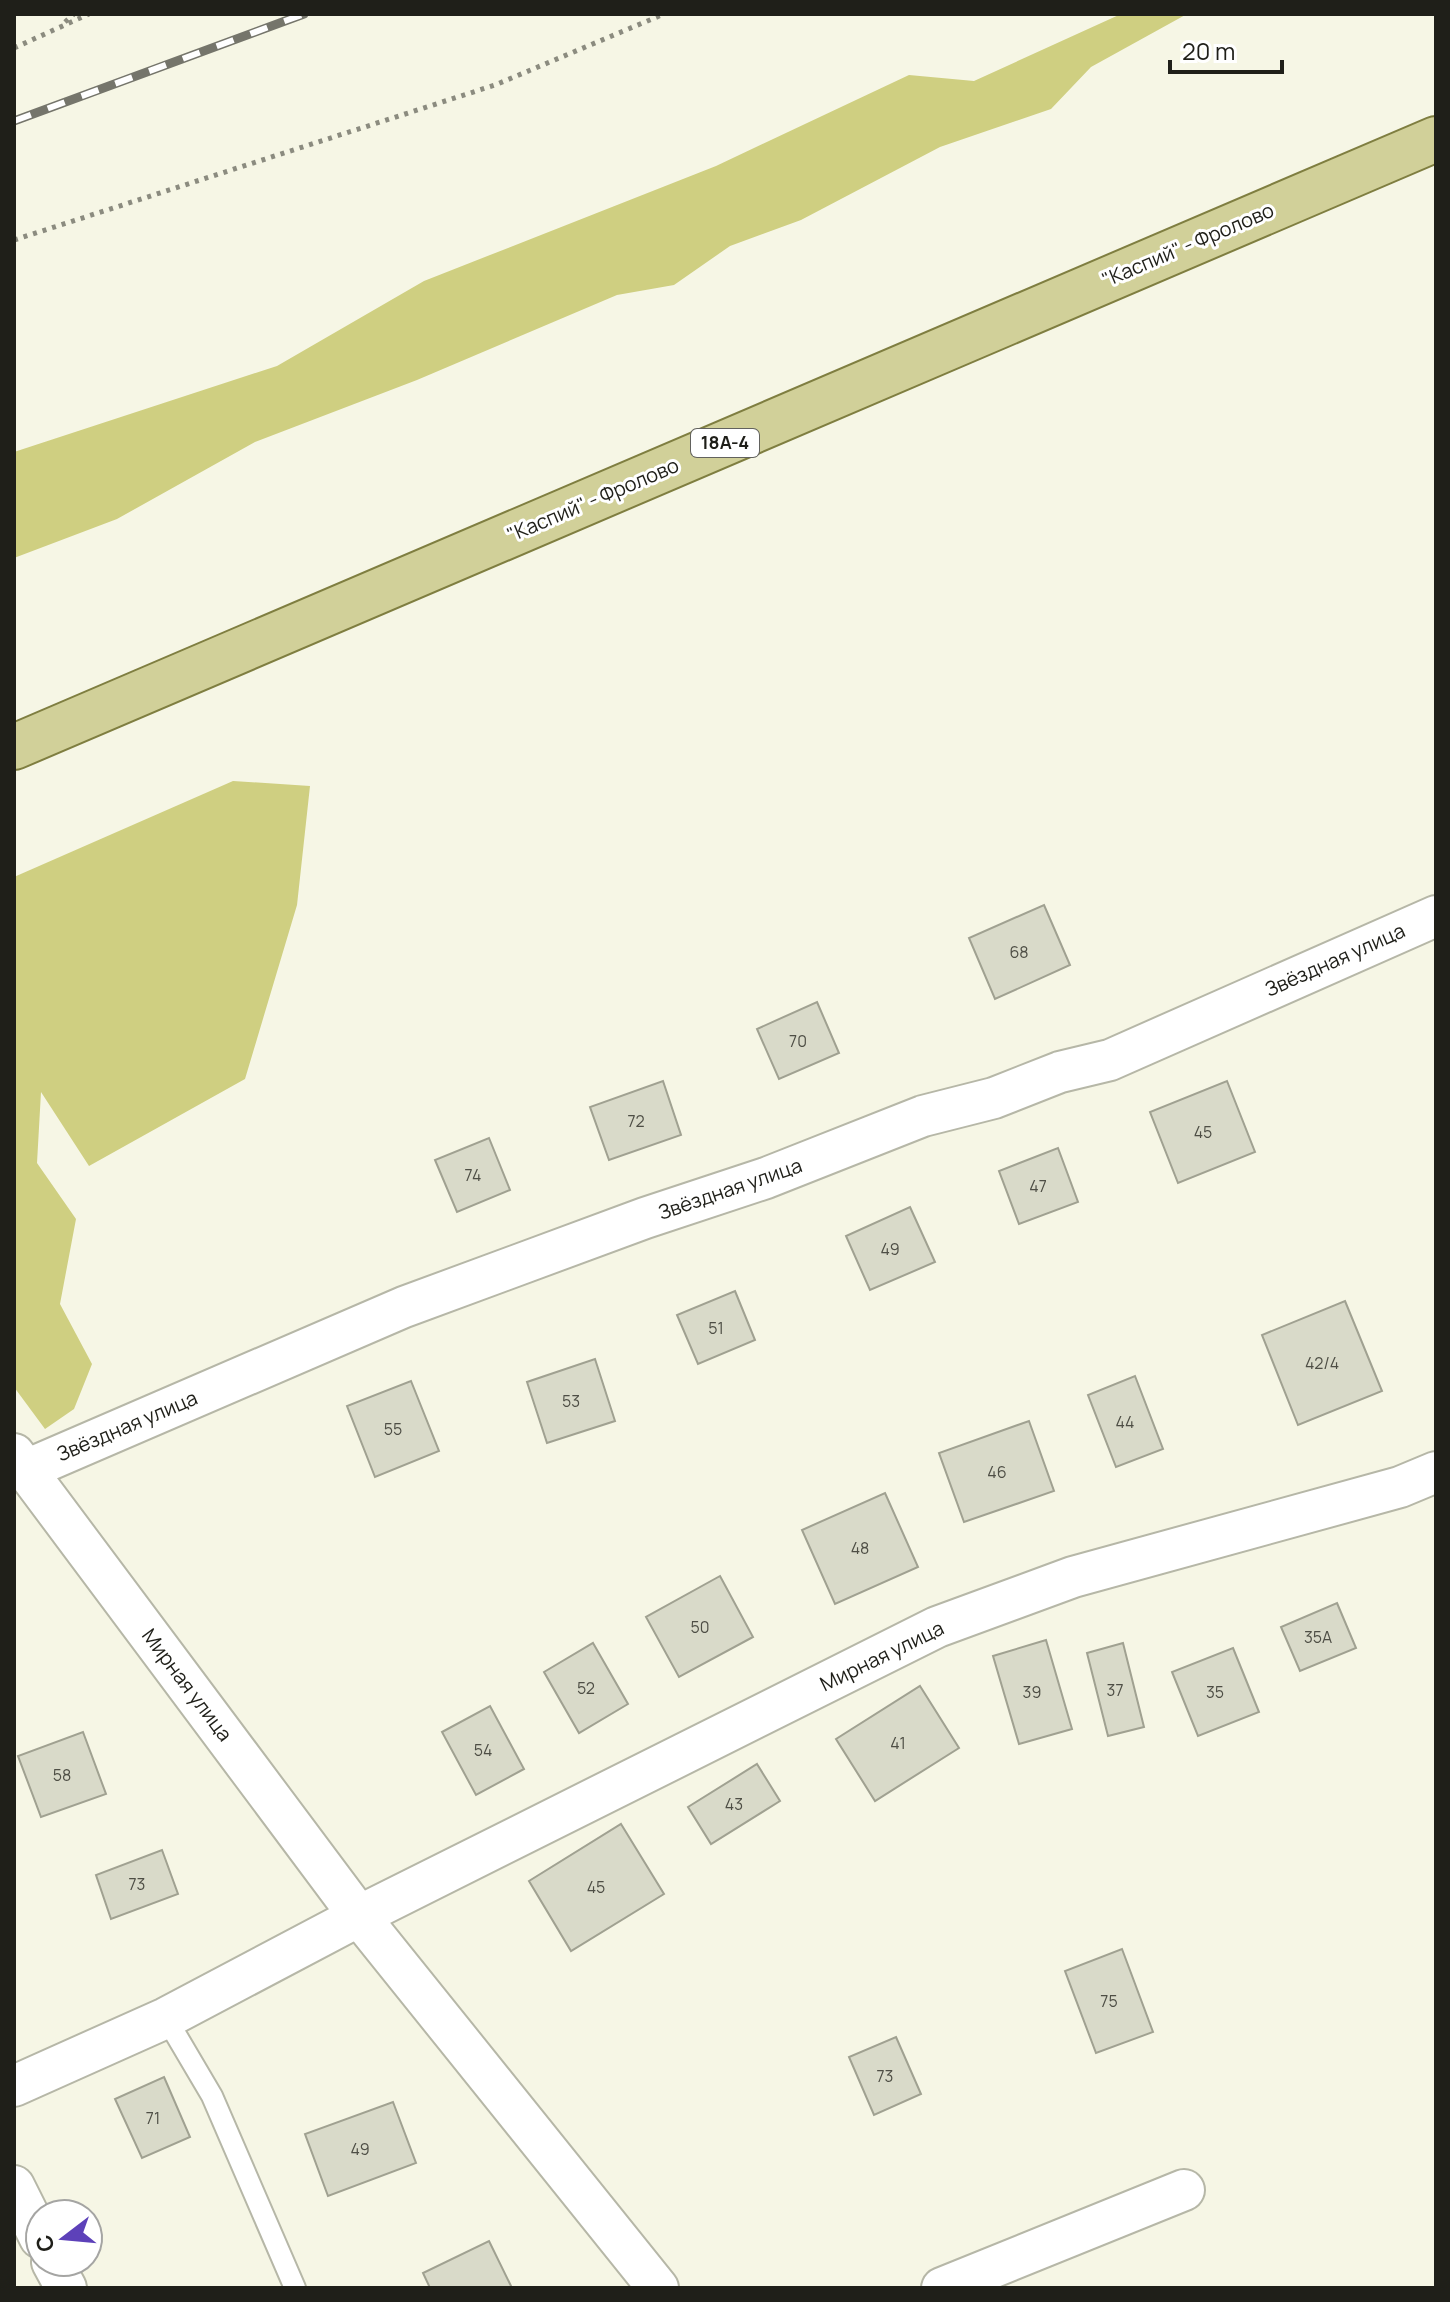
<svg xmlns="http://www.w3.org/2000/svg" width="1450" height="2302" font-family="Manrope,sans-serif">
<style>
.green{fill:#cfcf81}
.building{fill:#d9dac9;stroke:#a0a191;stroke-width:2}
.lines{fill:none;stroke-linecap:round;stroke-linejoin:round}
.lane-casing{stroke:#b6b7a7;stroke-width:24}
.street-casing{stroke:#b6b7a7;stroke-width:44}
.primary-casing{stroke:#7f7e40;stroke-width:48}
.path{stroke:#8b8b7f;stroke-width:5;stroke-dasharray:4 6;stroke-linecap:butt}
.lane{stroke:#fff;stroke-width:20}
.street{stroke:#fff;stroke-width:40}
.primary{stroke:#d1d099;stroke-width:44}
.rail-casing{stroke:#75756b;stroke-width:9}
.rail{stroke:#fff;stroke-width:6;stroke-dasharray:18;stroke-linecap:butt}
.labels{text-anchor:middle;stroke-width:6;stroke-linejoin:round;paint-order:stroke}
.number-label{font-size:16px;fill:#4e4e45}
.shield{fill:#fff;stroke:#62625e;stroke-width:2}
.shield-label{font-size:18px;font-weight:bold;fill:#1f1f19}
.street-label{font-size:20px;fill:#1f1f19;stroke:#fff}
</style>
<rect width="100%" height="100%" fill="#f6f6e5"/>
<!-- green -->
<g class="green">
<polygon points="1121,14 1187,14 1091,67 1051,109 940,147 801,220 730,246 674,285 617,295 417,380 255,442 117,519 14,558 14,452 277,366 424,281 716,166 909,75 974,81"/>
<polygon points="233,781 310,786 297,905 245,1079 89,1166 41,1092 37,1163 76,1219 60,1304 92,1364 74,1409 45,1429 14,1387 14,877"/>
</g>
<!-- building -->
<g class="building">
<polygon points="1044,905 1070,965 995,999 969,938"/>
<polygon points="817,1002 839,1053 779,1079 757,1029"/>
<polygon points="663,1081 681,1135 609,1160 590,1107"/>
<polygon points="1227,1081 1255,1152 1178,1183 1150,1112"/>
<polygon points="489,1138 510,1190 457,1212 435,1160"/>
<polygon points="1058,1148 1078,1202 1019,1224 999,1171"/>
<polygon points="910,1207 935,1262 870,1290 846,1236"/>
<polygon points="735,1291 755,1340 698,1364 677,1315"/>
<polygon points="1345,1301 1382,1391 1298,1425 1262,1335"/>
<polygon points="595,1359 615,1421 547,1443 527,1382"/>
<polygon points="1135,1376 1163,1449 1116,1467 1088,1395"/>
<polygon points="411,1381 439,1451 375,1477 347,1406"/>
<polygon points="1029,1421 1054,1491 964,1522 939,1453"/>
<polygon points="885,1493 918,1567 835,1604 802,1530"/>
<polygon points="720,1576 753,1637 679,1677 646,1617"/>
<polygon points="1337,1603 1356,1648 1300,1671 1281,1627"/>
<polygon points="1046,1640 1072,1729 1019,1744 993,1656"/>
<polygon points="593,1643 628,1704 579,1733 544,1672"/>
<polygon points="1123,1643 1144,1727 1108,1736 1087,1653"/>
<polygon points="1233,1648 1259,1712 1198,1736 1172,1672"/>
<polygon points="920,1686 959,1748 875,1801 836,1739"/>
<polygon points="490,1706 524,1769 476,1795 442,1732"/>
<polygon points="83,1732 106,1794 41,1817 18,1756"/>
<polygon points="757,1764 780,1801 711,1844 688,1807"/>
<polygon points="621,1824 664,1894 571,1951 529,1881"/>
<polygon points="162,1850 178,1894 111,1919 96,1875"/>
<polygon points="1122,1949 1153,2032 1096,2053 1065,1971"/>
<polygon points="896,2037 921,2094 874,2115 849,2057"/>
<polygon points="164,2077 190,2137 142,2158 115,2099"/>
<polygon points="393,2102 416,2163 328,2196 305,2134"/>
<polygon points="489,2241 512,2288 430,2288 423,2273"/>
</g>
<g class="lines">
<!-- lane casing -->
<g class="lane-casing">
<polyline id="lane" points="166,2018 212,2096 295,2288"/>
</g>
<!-- street casing -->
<g class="street-casing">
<g id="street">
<polyline points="14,1454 359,1916 658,2288"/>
<polyline points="26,1470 404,1307 645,1218 766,1178 923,1116 994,1098 1060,1072 1110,1060 1436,916"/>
<polyline points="14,2086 166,2018 359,1916 937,1627 1073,1577 1400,1487 1436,1472"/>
<polyline points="14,2186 40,2238"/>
<polyline points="52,2262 66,2288"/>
<polyline points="942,2288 1184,2190"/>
</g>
</g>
<!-- primary casing -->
<g class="primary-casing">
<polyline id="primary" points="14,747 1436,139"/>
</g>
<!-- path -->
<g class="path">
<polyline points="65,22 74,14"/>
<polyline points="14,48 89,14"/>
<polyline points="14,240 495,85 664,14"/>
</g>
<!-- lane -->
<use href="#lane" class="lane"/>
<!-- street -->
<use href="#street" class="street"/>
<!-- primary -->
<use href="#primary" class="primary"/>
<!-- rail casing -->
<g class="rail-casing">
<polyline id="rail" points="14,121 304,14"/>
</g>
<!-- rail -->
<use href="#rail" class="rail"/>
</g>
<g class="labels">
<!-- number labels -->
<g class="number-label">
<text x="1019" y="958">68</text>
<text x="798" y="1047">70</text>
<text x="636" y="1127">72</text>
<text x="1203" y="1138">45</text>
<text x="473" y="1181">74</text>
<text x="1038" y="1192">47</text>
<text x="890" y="1255">49</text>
<text x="716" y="1334">51</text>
<text x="1322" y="1369">42/4</text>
<text x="571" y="1407">53</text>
<text x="1125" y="1428">44</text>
<text x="393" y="1435">55</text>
<text x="997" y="1478">46</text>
<text x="860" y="1554">48</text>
<text x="700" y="1633">50</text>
<text x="1318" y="1643">35А</text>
<text x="586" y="1694">52</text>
<text x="1115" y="1696">37</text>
<text x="1032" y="1698">39</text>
<text x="1215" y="1698">35</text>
<text x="898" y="1749">41</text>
<text x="483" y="1756">54</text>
<text x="62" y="1781">58</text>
<text x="734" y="1810">43</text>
<text x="137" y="1890">73</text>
<text x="596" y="1893">45</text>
<text x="1109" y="2007">75</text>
<text x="885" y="2082">73</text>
<text x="153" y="2124">71</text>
<text x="360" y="2155">49</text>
</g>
<!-- shield labels -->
<rect class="shield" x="691" y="429" width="68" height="28" rx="6"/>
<g class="shield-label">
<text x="725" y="449">18А-4</text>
</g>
<!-- street labels -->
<g class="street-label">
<text transform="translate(1188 245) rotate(-23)" y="7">"Каспий" - Фролово</text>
<text transform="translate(593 500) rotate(-23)" y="7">"Каспий" - Фролово</text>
<text transform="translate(1335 960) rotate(-24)" y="7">Звёздная улица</text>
<text transform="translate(730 1189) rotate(-19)" y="7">Звёздная улица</text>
<text transform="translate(127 1426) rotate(-23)" y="7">Звёздная улица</text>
<text transform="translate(882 1656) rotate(-26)" y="7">Мирная улица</text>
<text transform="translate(187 1685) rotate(53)" y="7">Мирная улица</text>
</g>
</g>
<!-- border -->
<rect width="1450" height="2302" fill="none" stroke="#1f1f19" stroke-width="32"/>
<!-- north arrow -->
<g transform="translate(64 2238) rotate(254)"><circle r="38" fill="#ffffff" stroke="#a5a5a3" stroke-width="2"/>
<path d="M0-6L14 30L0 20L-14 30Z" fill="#5d41b9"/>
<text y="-12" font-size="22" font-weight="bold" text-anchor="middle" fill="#1f1f19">С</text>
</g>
<!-- scale -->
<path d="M1170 60v12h112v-12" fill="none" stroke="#1f1f19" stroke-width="4"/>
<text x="1182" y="60" font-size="24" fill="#1f1f19" stroke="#ffffff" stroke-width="6" paint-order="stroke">20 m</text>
</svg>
